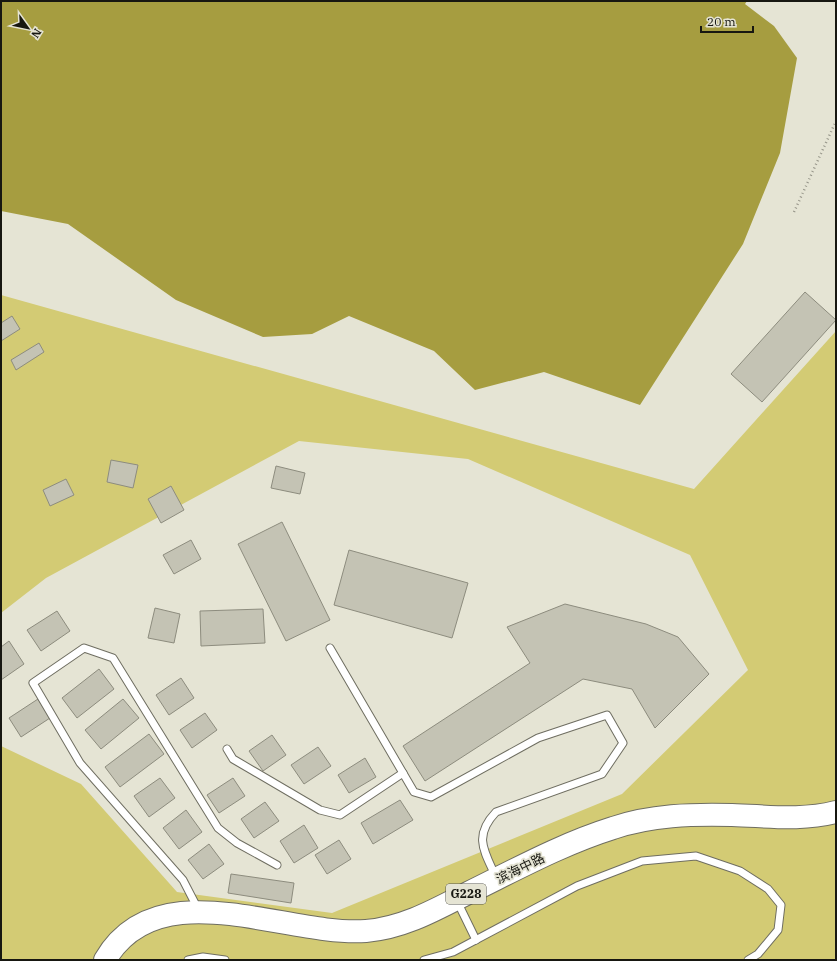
<svg xmlns="http://www.w3.org/2000/svg" width="837" height="961" font-family="'IBM Plex Serif','Noto Sans SC',serif">
<style>
.green{fill:#d3cb74}
.water{fill:#a69d40}
.building{fill:#c4c3b4;stroke:#8d8c7e}
.lines{fill:none;stroke-linecap:round;stroke-linejoin:round}
.service-casing{stroke:#6f6e61;stroke-width:9}
.trunk-casing{stroke:#6f6e61;stroke-width:24}
.path{stroke:#969589;stroke-width:2.5;stroke-dasharray:1 3;stroke-linecap:butt}
.service{stroke:#fff;stroke-width:7}
.trunk{stroke:#fff;stroke-width:22}
.labels{text-anchor:middle;stroke-width:3.5;stroke-linejoin:round;paint-order:stroke}
.shield{fill:#e5e4d4;stroke:#55544c;stroke-width:1}
.shield-label{font-size:12px;font-weight:bold;fill:#171711}
.street-label{font-size:13px;fill:#171711;stroke:#e5e4d4}
</style>
<rect width="100%" height="100%" fill="#e5e4d4"/>
<!-- green -->
<polygon class="green" points="1,295 694,489 836,331 836,960 1,960 1,746 81,784 177,892 332,913 622,794 748,670 690,555 468,459 299,441 46,578 1,613"/>
<!-- water -->
<polygon class="water" points="1,1 747,1 745,4 774,26 797,58 780,153 743,244 640,405 544,372 475,390 434,351 349,316 312,334 263,337 176,300 68,224 1,211"/>
<!-- building -->
<g class="building">
<polygon points="805,292 836,320 762,402 731,374"/>
<polygon points="12,316 20,329 1,341 1,323"/>
<polygon points="39,343 44,352 16,370 11,360"/>
<polygon points="111,460 138,465 133,488 107,482"/>
<polygon points="276,466 305,473 300,494 271,488"/>
<polygon points="66,479 74,495 50,506 43,490"/>
<polygon points="171,486 184,510 161,523 148,499"/>
<polygon points="282,522 330,620 286,641 238,544"/>
<polygon points="191,540 201,559 174,574 163,555"/>
<polygon points="349,550 468,583 452,638 334,605"/>
<polygon points="565,604 646,624 678,637 709,674 655,728 632,689 583,679 425,781 403,746 530,663 507,627"/>
<polygon points="155,608 180,614 174,643 148,638"/>
<polygon points="263,609 265,643 201,646 200,611"/>
<polygon points="57,611 70,631 41,651 27,630"/>
<polygon points="9,641 24,664 1,680 1,647"/>
<polygon points="99,669 114,689 77,718 62,698"/>
<polygon points="181,678 194,698 169,715 156,695"/>
<polygon points="38,699 50,718 21,737 9,718"/>
<polygon points="123,699 139,718 101,749 85,730"/>
<polygon points="205,713 217,730 192,748 180,730"/>
<polygon points="149,734 164,754 120,787 105,767"/>
<polygon points="272,735 286,755 263,771 249,751"/>
<polygon points="318,747 331,766 304,784 291,765"/>
<polygon points="365,758 376,777 349,793 338,775"/>
<polygon points="160,778 175,798 149,817 134,796"/>
<polygon points="233,778 245,796 219,813 207,795"/>
<polygon points="400,800 413,820 373,844 361,823"/>
<polygon points="265,802 279,821 254,838 241,819"/>
<polygon points="186,810 202,832 179,849 163,828"/>
<polygon points="304,825 318,848 294,863 280,841"/>
<polygon points="339,840 351,859 327,874 315,855"/>
<polygon points="209,844 224,864 203,879 188,860"/>
<polygon points="231,874 294,883 291,903 228,893"/>
</g>
<g class="lines">
<!-- service casing -->
<g class="service-casing">
<g id="service">
<path d="M330 648 414 792 431 797 538 738 607 715 623 743 602 774 496 812C473 836 484 851 496 877"/>
<polyline points="227,749 233,759 320,810 340,815 403,773"/>
<polyline points="457,901 476,940"/>
<polyline points="198,909 183,880 80,763 33,683 84,648 113,658 218,828 237,843 277,865"/>
<polyline points="188,960 203,957 225,960"/>
<polyline points="424,960 453,952 577,886 642,861 696,856 740,871 768,889 781,905 778,930 758,954 748,960"/>
</g>
</g>
<!-- trunk casing -->
<g class="trunk-casing">
<path id="trunk" d="M105 960C158 869 286 937 366 931 403 928 435 910 468 893 515 870 562 844 613 828 651 815 692 814 732 815 768 816 801 821 836 812"/>
</g>
<!-- path -->
<polyline class="path" points="794,212 836,121"/>
<!-- service -->
<use href="#service" class="service"/>
<!-- trunk -->
<use href="#trunk" class="trunk"/>
</g>
<g class="labels">
<!-- shield labels -->
<rect class="shield" x="446" y="884" width="40" height="20" rx="3"/>
<g class="shield-label">
<text x="466" y="898">G228</text>
</g>
<!-- street labels -->
<g class="street-label">
<text transform="translate(520 868) rotate(-26)" y="5">滨海中路</text>
</g>
</g>
<!-- border -->
<rect width="837" height="961" fill="none" stroke="#171711" stroke-width="4"/>
<!-- north arrow -->
<g transform="translate(28 28) rotate(123)" stroke="#e5e4d4" stroke-width="3" paint-order="stroke">
<path d="M0-3L7 15L0 10L-7 15Z" fill="#171711"/>
<text y="-6" font-size="11" font-weight="bold" text-anchor="middle" fill="#171711">N</text>
</g>
<!-- scale -->
<path d="M701 26v6h52v-6" fill="none" stroke="#171711" stroke-width="2"/>
<text x="707" y="26" font-size="12" fill="#171711" stroke="#e5e4d4" stroke-width="3" paint-order="stroke">20 m</text>
</svg>
